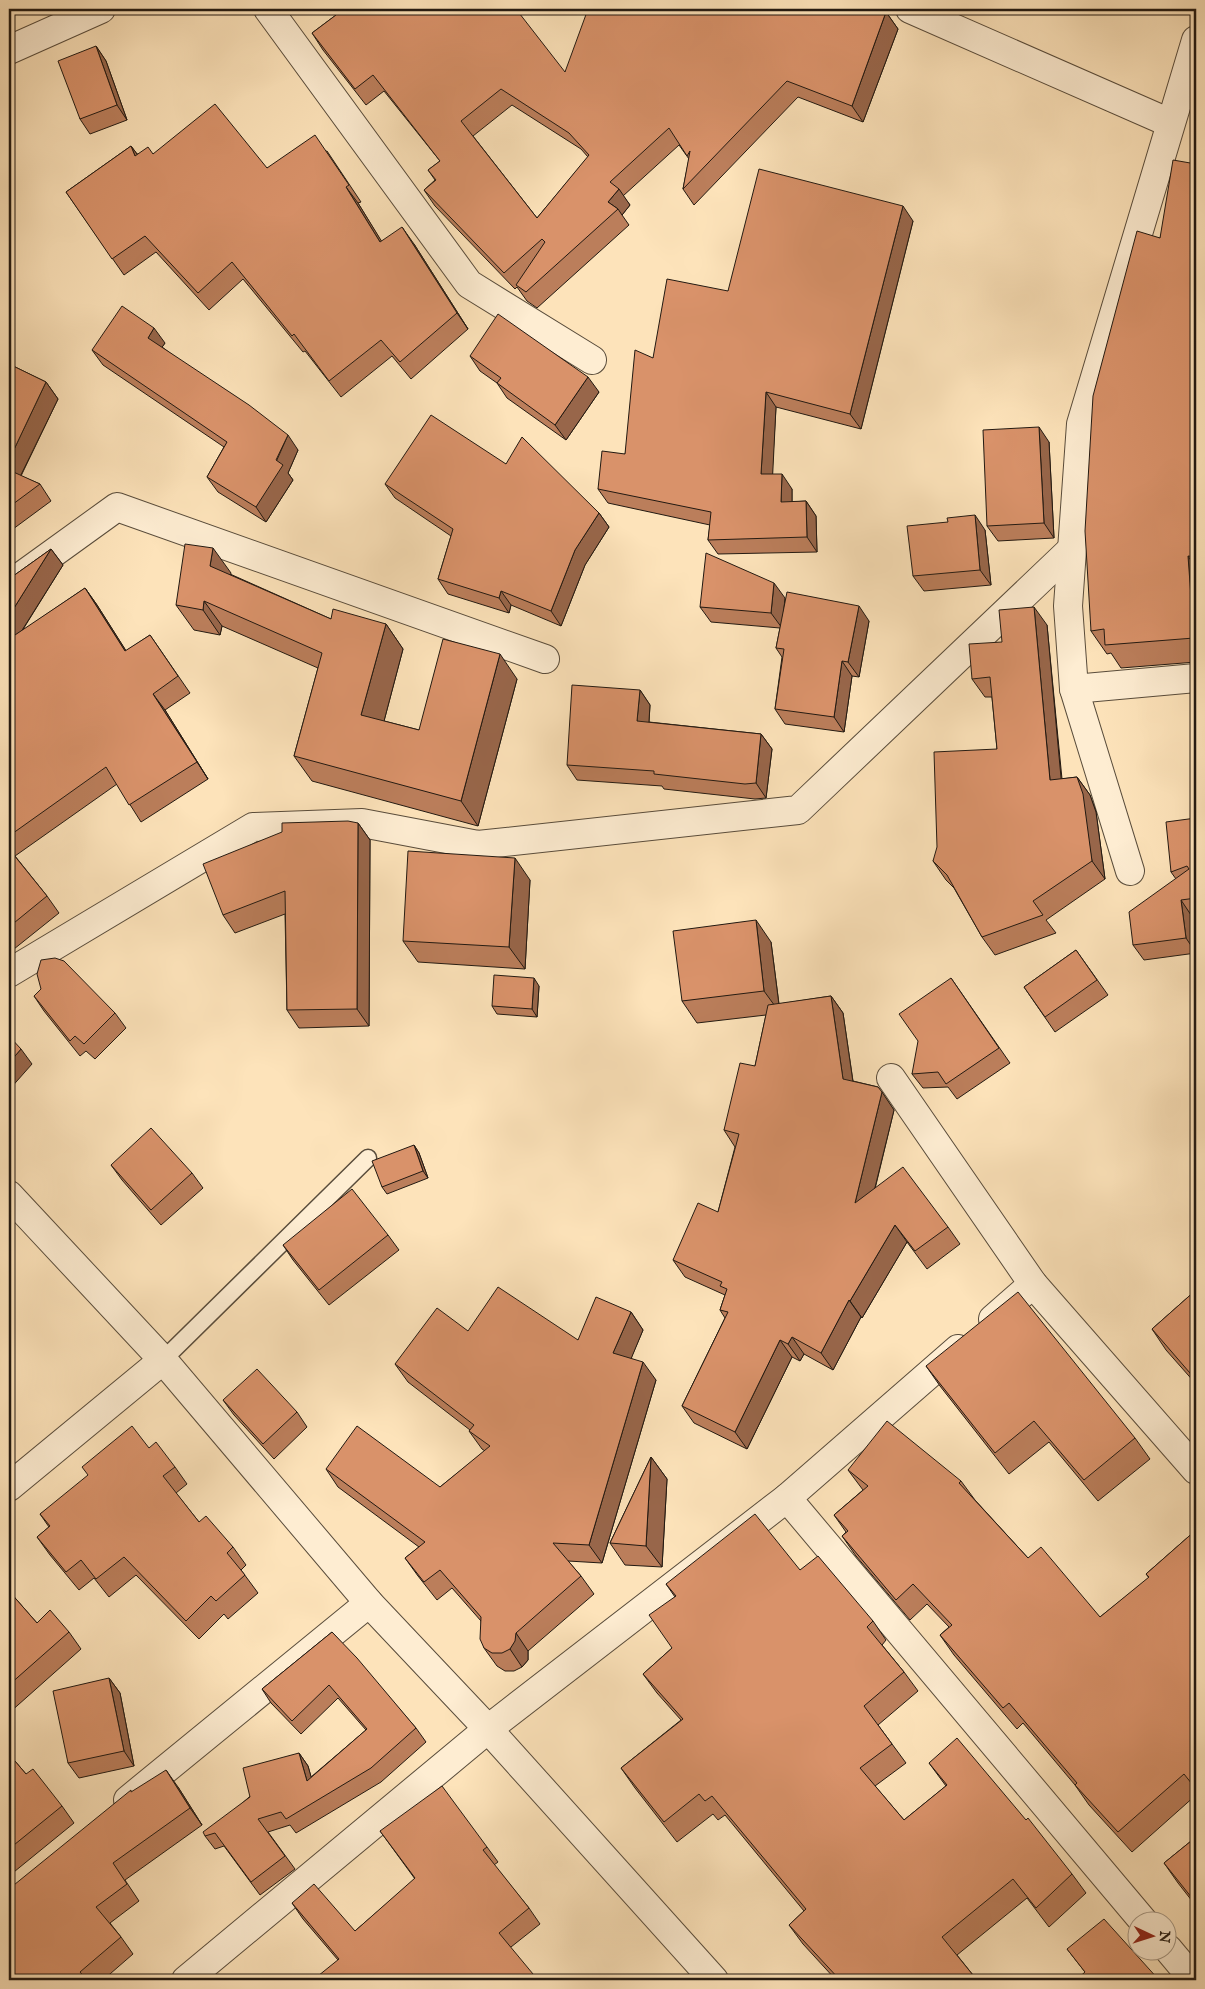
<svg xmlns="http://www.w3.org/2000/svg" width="1205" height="1989" font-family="'IM FELL English',serif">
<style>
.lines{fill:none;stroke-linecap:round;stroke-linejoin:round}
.lane-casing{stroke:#594c3b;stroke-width:19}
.street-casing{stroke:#594c3b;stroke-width:30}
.lane{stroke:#feedd2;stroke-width:16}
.street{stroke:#feedd2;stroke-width:28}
.wall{fill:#bb7e5b;stroke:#221911;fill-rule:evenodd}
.shaded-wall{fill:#98664a;stroke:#221911}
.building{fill:#d9926a;stroke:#221911;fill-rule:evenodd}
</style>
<rect width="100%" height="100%" fill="#fde3ba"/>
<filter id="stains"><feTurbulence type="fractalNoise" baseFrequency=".004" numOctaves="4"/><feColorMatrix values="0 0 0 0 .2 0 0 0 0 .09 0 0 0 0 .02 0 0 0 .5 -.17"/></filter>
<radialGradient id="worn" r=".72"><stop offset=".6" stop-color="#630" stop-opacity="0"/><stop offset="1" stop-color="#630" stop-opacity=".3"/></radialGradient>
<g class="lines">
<!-- lane casing -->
<g class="lane-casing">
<polyline id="lane" points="163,1360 368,1158"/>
</g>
<!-- street casing -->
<g class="street-casing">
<g id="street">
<polyline points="268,9 469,284 592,360"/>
<polyline points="910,9 1170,123"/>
<polyline points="9,50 101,9"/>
<polyline points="9,585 117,507 545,659"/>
<polyline points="1074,689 1196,678"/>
<polyline points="1130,871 1074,689 1068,606 1081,424 1196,40"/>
<polyline points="9,973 253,827 362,823 478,845 798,810 1071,550"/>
<polyline points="891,1078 1033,1284 1196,1470"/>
<polyline points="9,1195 163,1360 369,1603 488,1729 714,1980"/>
<polyline points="993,1319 1033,1284"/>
<polyline points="9,1487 163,1360"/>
<polyline points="787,1498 1144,1922"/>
<polyline points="128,1800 369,1603"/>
<polyline points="1168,1949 1194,1980"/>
<polyline points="186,1980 488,1729 787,1498 958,1349"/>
</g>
</g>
<!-- lane -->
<use href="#lane" class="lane"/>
<!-- street -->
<use href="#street" class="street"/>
</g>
<!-- wall -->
<g class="wall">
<path d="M886 12 898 29 863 122 798 97 694 205 683 189 689 159 679 145 623 196 630 205 622 215 629 225 537 308 527 301 517 287 515 289 435 206 424 190 435 180 428 170 440 161 384 91 366 105 323 50 312 33 336 15 565 72ZM512 105 581 149 588 157 537 218 473 136Z"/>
<polygon points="96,46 106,61 127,120 90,134 80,119"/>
<polygon points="131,146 137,154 153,154 267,168 327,151 361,202 358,203 381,241 414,244 468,329 411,379 392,356 341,397 305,351 303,352 243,279 209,310 156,252 124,275 66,192"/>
<polygon points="1196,164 1196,662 1121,668 1111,653 1107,654 1091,631 1160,238"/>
<polygon points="913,221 861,429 776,407 772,474 792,489 792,502 806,501 816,516 817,552 718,554 708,540 710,525 608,503 598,489 625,454 653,358 728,291"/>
<polygon points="165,343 162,347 298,450 288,473 293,480 266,522 218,492 207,477 224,447 103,365 92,350"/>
<polygon points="470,356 599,392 566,440 507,398 497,383 480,371"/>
<polygon points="9,364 46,382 58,399 21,476 40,484 51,501 9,532"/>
<polygon points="1049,442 1054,538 998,541 987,526"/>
<polygon points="506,464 599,513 609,527 585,565 561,626 511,605 509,613 448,594 438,579 451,536 395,498 385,484"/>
<polygon points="948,522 985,530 991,585 924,591 913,576"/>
<polygon points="51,549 63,565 22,631 85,588 97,605 126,651 150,635 190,693 165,710 208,779 141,822 117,784 15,856 47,896 59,913 9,953 9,579"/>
<polygon points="231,573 230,574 331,619 386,624 403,649 384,721 419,730 517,679 478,826 312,781 294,756 318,668 222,626 220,635 194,630 176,605"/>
<polygon points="785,598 783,612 869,621 859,677 852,676 844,732 785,724 775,709 782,657 776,648 780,628 711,622 700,607"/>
<polygon points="1047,625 1062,779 1077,777 1090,795 1096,812 1105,879 1046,920 1056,933 995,955 982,937 954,888 946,880 933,861 997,749 992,697 985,697 972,679 1002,642"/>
<polygon points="640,690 650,705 649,722 761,734 772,749 766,798 755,799 664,789 662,786 577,780 567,765"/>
<polygon points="1196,818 1196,914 1191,915 1196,953 1144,960 1133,945 1176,879 1171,872"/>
<polygon points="358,823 370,840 369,1026 299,1028 287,1010 285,914 235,933 223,915"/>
<polygon points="530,880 525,969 418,962 403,941"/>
<polygon points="771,942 779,1004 831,996 843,1013 853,1081 878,1087 894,1110 875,1189 948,1227 960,1244 927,1269 907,1242 862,1318 861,1317 833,1370 804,1354 800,1361 792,1357 747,1449 694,1423 682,1406 725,1318 720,1310 725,1295 685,1277 673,1260 718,1212 735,1147 724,1130 755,1066 766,1015 697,1023 682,1001"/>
<polygon points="1076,950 1108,995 1055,1032 1024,987"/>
<polygon points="951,978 1010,1063 957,1099 948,1087 923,1088 912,1074"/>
<polygon points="539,986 537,1017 497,1014 492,1006"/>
<polygon points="34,996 115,1013 126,1028 95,1059 86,1051 80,1056 44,1011"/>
<polygon points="414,1145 419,1153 428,1178 387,1194 382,1187"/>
<polygon points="111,1165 192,1173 203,1188 161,1225 122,1180"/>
<polygon points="388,1235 399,1250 329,1305 293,1260 283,1245"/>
<polygon points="1196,1290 1196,1384 1166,1350 1152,1329"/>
<polygon points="631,1312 643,1330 631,1358 656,1380 602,1563 568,1561 581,1576 594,1594 528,1651 528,1660 522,1667 514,1671 505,1671 497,1666 484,1648 481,1621 452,1588 437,1600 418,1576 405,1558 419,1547 338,1487 326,1469 440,1487 485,1451 482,1449 469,1431 470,1430 408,1382 395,1364 468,1331 578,1340"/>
<polygon points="926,1366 1135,1438 1150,1459 1098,1501 1049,1442 1009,1474 940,1386"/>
<polygon points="223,1400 297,1412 307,1427 274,1459 234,1415"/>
<polygon points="149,1448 175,1467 187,1484 176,1493 199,1522 233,1547 246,1565 241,1570 258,1593 228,1619 224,1614 199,1639 136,1575 109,1597 94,1578 79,1590 50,1555 37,1537 49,1527 40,1514"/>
<polygon points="651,1457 667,1479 662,1567 625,1565 610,1543"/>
<polygon points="848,1470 961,1481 975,1500 1028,1558 1100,1617 1149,1578 1146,1574 1196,1530 1196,1795 1132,1852 1089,1805 1075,1785 1023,1723 1017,1729 954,1655 940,1635 949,1627 927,1604 910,1620 856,1556 842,1536 846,1532 834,1515 863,1490"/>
<polygon points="800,1570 873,1621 886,1640 882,1645 904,1672 918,1691 878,1725 906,1763 875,1786 904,1820 946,1786 929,1763 1072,1874 1086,1893 1049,1927 1027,1898 957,1955 977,1980 836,1980 803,1944 789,1925 804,1911 725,1815 718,1820 713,1814 677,1842 635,1788 621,1768 681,1720 657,1693 643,1674 672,1648 675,1597 666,1584"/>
<polygon points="9,1591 37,1623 69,1632 81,1649 9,1713"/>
<polygon points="332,1632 416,1728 426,1742 381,1782 296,1833 290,1825 268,1832 295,1869 260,1895 224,1846 215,1849 205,1836 299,1753 308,1766 311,1777 366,1730 338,1698 301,1734 271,1703 262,1689"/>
<polygon points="109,1678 120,1693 134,1766 79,1778 68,1763"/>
<polygon points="9,1754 26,1774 62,1806 74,1823 9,1876"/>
<polygon points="178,1787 202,1825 125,1880 139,1901 110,1923 121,1937 133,1954 103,1980 9,1980 132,1792"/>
<polygon points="380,1831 487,1847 498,1862 494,1865 529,1908 540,1924 511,1947 338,1960 303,1919 292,1903 355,1931 415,1879"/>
<polygon points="1196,1837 1196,1906 1178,1883 1164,1863"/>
<polygon points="1067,1949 1159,1980 1085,1972"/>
</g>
<!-- shaded-wall -->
<g class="shaded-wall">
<polygon points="886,12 898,29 863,122 852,106"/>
<polygon points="96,46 106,61 127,120 117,105"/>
<polygon points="131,146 143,162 135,156"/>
<polygon points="346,187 358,203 392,258 380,242"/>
<polygon points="619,189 630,205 622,215 618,209 608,202"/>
<polygon points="903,206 913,221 861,429 850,414"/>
<polygon points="402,227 414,244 468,329 457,313"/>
<polygon points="154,328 165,343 158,353 148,338"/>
<polygon points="588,377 599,392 566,440 555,425"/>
<polygon points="46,382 58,399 16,485 9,475 9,460"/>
<polygon points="766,392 776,407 772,488 761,474"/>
<polygon points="1039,427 1049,442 1054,538 1044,523"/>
<polygon points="288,435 298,450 288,473 293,480 266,522 256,507"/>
<polygon points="782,474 792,489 792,517 781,502"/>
<polygon points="806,501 816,516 817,552 807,537"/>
<polygon points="599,513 609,527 585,565 561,626 551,611 575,550"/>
<polygon points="975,515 985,530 991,585 980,570"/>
<polygon points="213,548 231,573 228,590 210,566"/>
<polygon points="51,549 63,565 9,651 9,616"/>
<polygon points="1188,556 1196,568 1196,641 1194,638"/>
<polygon points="774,583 785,598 782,628 771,613"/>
<polygon points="85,588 97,605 137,668 125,651"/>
<polygon points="501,591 511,605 509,613 499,598"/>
<polygon points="204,601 222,626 220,635 203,610"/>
<polygon points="859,606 869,621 859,677 848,662"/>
<polygon points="1034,607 1047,625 1063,799 1050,780"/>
<polygon points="386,624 403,649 379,740 361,715"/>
<polygon points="500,654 517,679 478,826 461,801"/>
<polygon points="842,661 852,676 844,732 834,717"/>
<polygon points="640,690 650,705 648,736 637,721"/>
<polygon points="153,694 165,710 208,779"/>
<polygon points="761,734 772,749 766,798 756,783"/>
<polygon points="1077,777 1090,795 1096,812 1105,879 1092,861"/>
<polygon points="358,823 370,840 369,1026 357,1009"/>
<polygon points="515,858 530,880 525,969 509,947"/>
<polygon points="1181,900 1191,915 1196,953 1186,938"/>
<polygon points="756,920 771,942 780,1013 764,991"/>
<polygon points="534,978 539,986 537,1017 532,1009"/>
<polygon points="831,996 843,1013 855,1096 843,1079"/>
<polygon points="21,1049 32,1064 9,1090 9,1063"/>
<polygon points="882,1092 894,1110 867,1220 855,1203"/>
<polygon points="414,1145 419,1153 428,1178 423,1171"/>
<polygon points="895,1225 907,1242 862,1318 850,1301"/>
<polygon points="849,1300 861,1317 833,1370 821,1353"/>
<polygon points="631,1312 643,1330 626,1371 613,1353"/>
<polygon points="792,1337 804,1354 800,1361 788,1344"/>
<polygon points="780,1340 792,1357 747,1449 735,1432"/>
<polygon points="643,1362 656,1380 602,1563 589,1545"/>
<polygon points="651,1457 667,1479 662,1567 646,1546"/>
<polygon points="516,1633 528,1651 528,1660 522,1667 510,1649"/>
<polygon points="109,1678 120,1693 134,1766 124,1751"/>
<polygon points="299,1753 308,1766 316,1794 307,1781"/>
<polygon points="166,1770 178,1787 202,1825 190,1808"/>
</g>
<!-- building -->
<g class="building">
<path d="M332 9H516L565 72 588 9H879L886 12 852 106 787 81 683 189 690 151 687 156 669 128 610 182 619 189 608 202 618 209 526 292 516 285 545 242 542 239 504 273 424 190 436 180 428 170 440 161 373 75 355 89 312 33 336 15ZM501 89 569 133 589 155 537 218 461 121Z"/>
<polygon points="96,46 117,105 80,119 58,61"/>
<polygon points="215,104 267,168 315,135 349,185 346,187 380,242 402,227 457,313 400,362 381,340 329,381 294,334 292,336 232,262 198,293 145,236 112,259 66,192 131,146 135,156 148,147 153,154"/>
<polygon points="1173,160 1196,164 1196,557 1188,556 1194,638 1105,645 1104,629 1091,631 1085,531 1093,396 1137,231 1160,238"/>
<polygon points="759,169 903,206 850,414 766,392 761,474 782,474 781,502 806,501 807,537 708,540 711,512 598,489 602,451 625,454 635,350 653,358 667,279 728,291"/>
<polygon points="122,306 154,328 148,338 249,405 288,435 276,460 283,465 256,507 207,477 227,442 92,350"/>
<polygon points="498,314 588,377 555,425 497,383 501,378 470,356"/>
<polygon points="9,364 46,382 9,460"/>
<polygon points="431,415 506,464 522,437 599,513 575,550 551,611 501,591 499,598 438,579 453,529 385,484"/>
<polygon points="1039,427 1044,523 987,526 983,430"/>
<polygon points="9,470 40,484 9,507"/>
<polygon points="975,515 980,570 913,576 907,526 948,522 947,518"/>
<polygon points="185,544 213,548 210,566 331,619 333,609 386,624 361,715 419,730 443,639 500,654 461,801 294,756 322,653 204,601 203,610 176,605"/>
<polygon points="51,549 9,616 9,579"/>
<polygon points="706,553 774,583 771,613 700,607"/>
<polygon points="85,588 125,651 150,635 178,676 153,694 197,762 129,805 106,767 9,836 9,639"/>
<polygon points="787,592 859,606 848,662 842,661 834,717 775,709 784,649 776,648"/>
<polygon points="1034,607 1050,780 1077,777 1083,794 1092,861 1033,901 1043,915 982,937 947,875 933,861 937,847 934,752 997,749 990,677 972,679 969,644 1002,642 999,610"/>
<polygon points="572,685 640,690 637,721 761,734 756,783 745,784 654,774 654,771 567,765"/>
<polygon points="1196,818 1196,898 1181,900 1186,938 1133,945 1129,912 1189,869 1187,866 1171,872 1166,822"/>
<polygon points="348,821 358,823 357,1009 287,1010 285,891 223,915 203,864 282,832 282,823"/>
<polygon points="9,849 47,896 9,927"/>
<polygon points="408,851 515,858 509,947 403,941"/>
<polygon points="756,920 764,991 682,1001 673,931"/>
<polygon points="1076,950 1097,980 1045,1017 1024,987"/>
<polygon points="55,958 64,961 115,1013 84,1044 75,1036 70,1041 34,996 41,989 37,974 41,960"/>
<polygon points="494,975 534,978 532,1009 492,1006"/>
<polygon points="951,978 999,1048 946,1084 938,1072 912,1074 918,1041 899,1014"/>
<polygon points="831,996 843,1079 878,1087 882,1092 855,1203 903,1167 948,1227 915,1251 895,1225 850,1301 849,1300 821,1353 792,1337 788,1344 780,1340 735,1432 682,1406 728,1312 720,1310 727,1289 720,1286 722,1282 673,1260 698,1203 718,1212 739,1134 724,1130 740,1063 755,1066 768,1005"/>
<polygon points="9,1036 21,1049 9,1063"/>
<polygon points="151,1128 192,1173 151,1210 111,1165"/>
<polygon points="414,1145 423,1171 382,1187 372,1161"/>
<polygon points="352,1189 388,1235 319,1290 283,1245"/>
<polygon points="498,1287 578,1340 596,1297 631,1312 613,1353 643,1362 589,1545 553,1543 581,1576 516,1633 515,1641 510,1649 502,1653 492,1653 484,1648 480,1639 481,1617 440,1570 424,1582 405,1558 425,1542 326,1469 357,1426 440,1487 490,1446 469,1431 474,1425 395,1364 437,1308 468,1331"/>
<polygon points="1196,1290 1196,1380 1152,1329"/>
<polygon points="1018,1292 1135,1438 1084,1480 1034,1421 995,1453 926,1366"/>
<polygon points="257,1369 297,1412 263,1444 223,1400"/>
<polygon points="887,1421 961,1481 959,1483 1028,1558 1041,1547 1100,1617 1149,1577 1146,1574 1196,1530 1196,1789 1184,1774 1118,1832 1075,1785 1077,1783 1009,1703 1003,1708 940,1635 952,1625 913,1584 896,1600 842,1536 848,1531 834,1515 868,1486 848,1470"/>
<polygon points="132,1426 149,1448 156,1442 175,1467 163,1476 199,1522 206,1516 233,1547 227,1553 245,1575 216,1601 211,1596 186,1621 124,1557 96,1579 81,1560 66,1572 37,1537 50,1526 40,1514 88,1475 82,1467"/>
<polygon points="651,1457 646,1546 610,1543"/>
<polygon points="755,1514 800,1570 818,1556 873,1621 867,1627 904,1672 864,1706 892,1744 860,1768 904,1820 947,1785 929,1763 957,1738 1026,1820 1028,1818 1072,1874 1036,1908 1013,1879 942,1937 977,1980 857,1980 853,1975 847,1980 840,1980 789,1925 806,1909 712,1796 705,1801 699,1794 664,1822 621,1768 683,1719 643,1674 672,1648 649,1615 676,1596 666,1584"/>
<polygon points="9,1591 37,1623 50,1610 69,1632 9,1685"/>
<polygon points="332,1632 357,1658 416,1728 371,1768 286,1819 281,1812 258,1819 285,1856 251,1882 215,1833 205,1836 203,1832 250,1797 243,1768 299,1753 307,1781 367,1729 329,1685 292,1721 262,1689"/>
<polygon points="109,1678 124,1751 68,1763 53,1691"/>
<polygon points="9,1754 26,1774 33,1769 62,1806 9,1849"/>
<polygon points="166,1770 190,1808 113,1863 127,1884 96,1907 121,1937 80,1972 87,1980 9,1980 9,1889 131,1790 131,1792"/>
<polygon points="442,1786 487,1847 483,1850 529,1908 499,1933 538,1980 313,1980 339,1959 292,1903 314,1884 355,1931 415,1878 380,1831"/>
<polygon points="1196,1837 1196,1903 1164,1863"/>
<polygon points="1104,1919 1159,1980 1076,1980 1085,1972 1067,1949"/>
</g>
<!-- margin -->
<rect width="1205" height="1989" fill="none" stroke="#fde3ba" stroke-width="30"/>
<rect x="10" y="10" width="1185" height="1969" fill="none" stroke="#221911" stroke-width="2.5"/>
<rect x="15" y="15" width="1175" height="1959" fill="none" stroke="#221911"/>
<!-- north arrow -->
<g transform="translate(1152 1936) rotate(94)"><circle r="24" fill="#feedd2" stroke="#a69885"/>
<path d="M0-4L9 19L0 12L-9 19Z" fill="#8f2418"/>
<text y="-8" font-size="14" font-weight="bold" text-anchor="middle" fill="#221911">N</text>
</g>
<rect width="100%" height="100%" filter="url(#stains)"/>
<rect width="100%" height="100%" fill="url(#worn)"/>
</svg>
